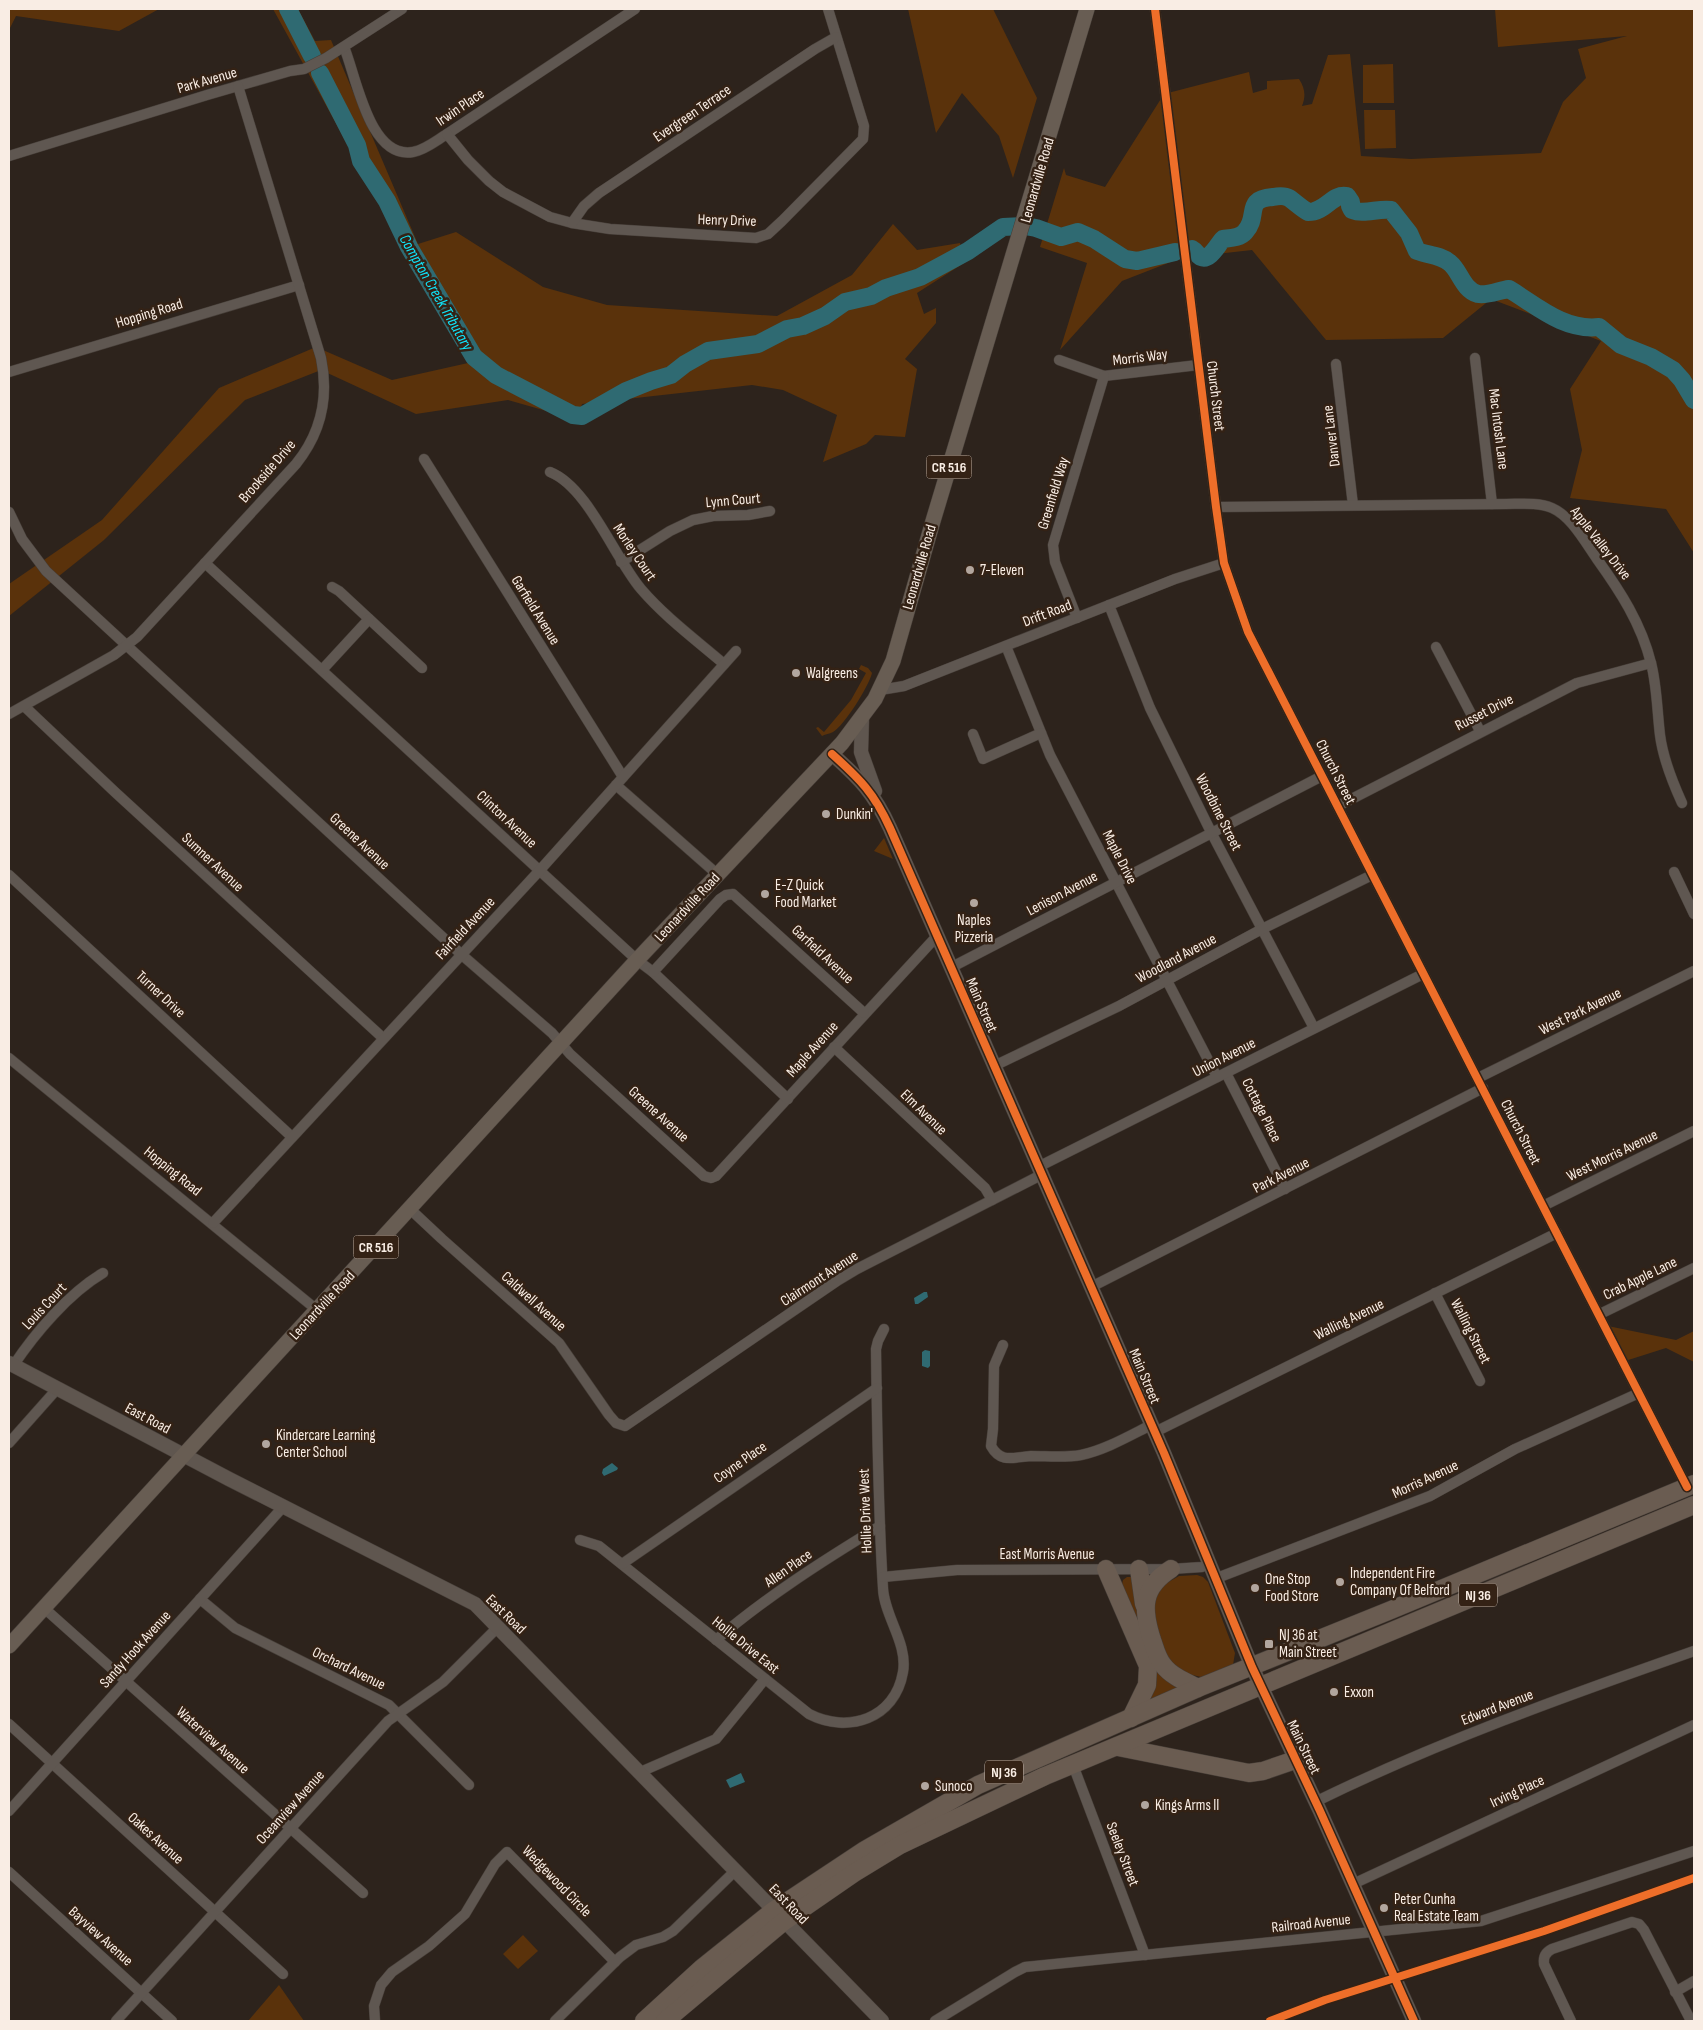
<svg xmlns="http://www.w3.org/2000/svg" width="1703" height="2030" font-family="'Sofia Sans Condensed',sans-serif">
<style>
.green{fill:#5a320b}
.water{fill:#2f6a72}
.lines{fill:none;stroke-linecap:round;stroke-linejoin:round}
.river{stroke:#2f6a72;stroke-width:18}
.street-casing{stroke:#463e38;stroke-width:11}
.secondary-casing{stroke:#463e38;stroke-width:15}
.primary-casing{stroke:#463e38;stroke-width:16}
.highway-casing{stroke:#463e38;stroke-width:19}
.street{stroke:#5f5751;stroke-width:10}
.secondary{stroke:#5f564f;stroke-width:14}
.primary{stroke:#685d53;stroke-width:15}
.highway{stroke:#6a5c51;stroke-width:18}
.cycleway-casing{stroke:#342215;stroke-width:11}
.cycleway{stroke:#ee6e29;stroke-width:8}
.poi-dot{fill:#b2a69e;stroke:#342215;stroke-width:2}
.labels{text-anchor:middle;stroke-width:5;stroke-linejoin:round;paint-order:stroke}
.shield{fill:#342215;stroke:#beb0a6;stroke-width:1}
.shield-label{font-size:14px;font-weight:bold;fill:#f9ede4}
.street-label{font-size:15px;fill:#f9ede4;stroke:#342215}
.poi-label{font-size:15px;fill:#f9ede4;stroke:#342215;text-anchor:start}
.water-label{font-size:16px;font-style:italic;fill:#0fe4fb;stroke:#342215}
</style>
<rect width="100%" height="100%" fill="#2d231c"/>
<!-- green -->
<g class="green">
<polygon points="9,9 159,9 119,31 16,16 9,30"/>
<polygon points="273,9 298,9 315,41 331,40 418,244 456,232 543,287 607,305 777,316 852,275 893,224 917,250 960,243 964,263 917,293 924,314 936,308 936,323 905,359 917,369 905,437 875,435 866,444 823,462 837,415 783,390 752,385 582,404 578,420 508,400 416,414 321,370 245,400 104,540 9,616 9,584 102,520 219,388 316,347 392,380 468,363"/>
<polygon points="908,9 993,9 1037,98 1013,178 999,136 962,93 936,133"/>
<path d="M1495 9H1694V553L1666 509 1570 498 1582 450 1570 389 1601 341 1491 299 1443 338 1326 340 1252 250 1181 258 1122 281 1060 350 1087 263 1040 247 1064 168 1066 175 1105 187 1164 94 1249 72 1253 93 1267 89V81L1299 79C1305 88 1306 96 1302 106L1312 104 1328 55 1350 54 1361 156 1411 159 1541 153 1563 102 1586 78 1578 49 1627 36 1498 47Z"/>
<polygon points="1393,64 1394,103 1363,103 1363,65"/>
<polygon points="1364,110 1395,110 1396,148 1365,149"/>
<path d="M861 665 868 668 872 673C869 686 844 726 833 732 829 734 826 734 822 736L816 728 818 727 824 732 851 700 866 673 859 669Z"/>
<polygon points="884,838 893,859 874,851"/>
<polygon points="1603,1325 1676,1340 1694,1331 1694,1362 1666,1348 1622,1362"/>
<polygon points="1197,1575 1203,1577 1208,1582 1235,1653 1233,1665 1213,1674 1201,1677 1184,1673 1169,1664 1152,1617 1155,1594 1165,1584 1179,1576"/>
<polygon points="1127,1577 1133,1577 1146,1644 1122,1584 1123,1580"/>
<polygon points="1154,1663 1180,1687 1145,1704"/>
<polygon points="523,1935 538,1951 518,1969 503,1954"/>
<polygon points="279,1985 304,2021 248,2021"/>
</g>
<!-- water -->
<g class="water">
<polygon points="924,1292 927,1292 928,1297 918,1304 915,1304 914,1298"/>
<polygon points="925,1350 930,1351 930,1366 928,1368 922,1366 922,1352"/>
<polygon points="612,1463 618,1468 617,1470 604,1476 602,1473 603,1469"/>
<polygon points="741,1773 745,1782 730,1788 726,1780"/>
</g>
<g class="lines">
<!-- river -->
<g class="river">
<polyline points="288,9 312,56"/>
<polyline points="320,73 357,145 361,161 387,201 409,247 474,357 496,375 573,415 582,416 626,391 651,381 671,375 685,364 708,351 758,344 787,329 803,326 825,316 845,302 871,296 886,288 920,277 968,251 1003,227 1025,226 1036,228 1061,237 1078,232 1094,239 1125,259 1137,261 1175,252"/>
<path d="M1192 249C1196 251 1198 256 1201 257 1210 261 1218 244 1223 239 1230 238 1240 238 1245 232 1260 216 1243 199 1273 197 1278 196 1284 195 1289 198 1295 202 1301 208 1308 212 1326 212 1332 193 1347 196L1351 202 1350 206 1352 210C1364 215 1378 208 1391 210L1409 233 1417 251C1427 255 1441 255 1450 263 1460 271 1463 290 1478 294 1487 296 1500 290 1509 289 1537 306 1564 331 1599 327L1621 345 1651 357 1673 370 1682 380 1694 400"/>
</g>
<!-- street casing -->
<g class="street-casing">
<g id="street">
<polyline points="1155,9 1216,507 1224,563 1248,632 1687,1487"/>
<path d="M344 47C356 75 369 160 413 152 425 150 437 140 447 134L635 9"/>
<polyline points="447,134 468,160 489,181 503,192 550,217 572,223 610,229 756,238 768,234 782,221 863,139 864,126 828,9"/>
<polyline points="9,156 207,95 290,71 304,69 326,58 402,9"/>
<polyline points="572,223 584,206 599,193 815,49 836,37"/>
<polyline points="1475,358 1492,504"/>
<polyline points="1059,360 1104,376 1198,365"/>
<polyline points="1336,364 1353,505"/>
<polyline points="9,372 299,285"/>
<polyline points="424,459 623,777"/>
<path d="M550 472C588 487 614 557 641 589 665 617 696 640 724 664"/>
<path d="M1216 507 1506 504C1520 504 1538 502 1552 508 1571 516 1585 542 1597 559 1620 591 1641 623 1651 663 1657 686 1657 710 1660 735 1663 759 1672 781 1682 803"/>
<polyline points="9,512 22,539 46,571 462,955 552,1033 570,1054 704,1176 711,1178 716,1176 937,936"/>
<polyline points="621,562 670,531 693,520 713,516 748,515 770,511"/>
<polyline points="205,563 637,960 653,972 788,1099"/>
<polyline points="332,587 339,591 422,668"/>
<polyline points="1109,605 1150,708 1211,832 1314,1028"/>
<polyline points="1077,618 1055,562 1053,545 1104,376"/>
<polyline points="1006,646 1050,755 1217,1077"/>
<polyline points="1436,647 1480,731"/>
<polyline points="322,670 369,619"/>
<polyline points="880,690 904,686 1175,579 1224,563"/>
<polyline points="24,706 116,793 383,1038"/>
<path d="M9 714 114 655 137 637 296 464C321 433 329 397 321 358L238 86"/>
<polyline points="973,734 983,759 1041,733"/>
<polyline points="616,785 717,874"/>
<polyline points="1338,806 1577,683 1651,663"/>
<polyline points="1674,872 1694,914"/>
<polyline points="9,875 292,1137"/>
<polyline points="950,968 1322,776"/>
<polyline points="653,972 720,899 726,895 733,894 864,1013"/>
<polyline points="834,1047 985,1188 992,1200"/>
<polyline points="9,1058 317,1310"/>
<polyline points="994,1066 1119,1006 1262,929 1372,875"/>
<polyline points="1226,1073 1285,1189"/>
<polyline points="1478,1078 1694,971"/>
<polyline points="1038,1167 1423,974"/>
<polyline points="1543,1206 1694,1131"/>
<polyline points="410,1209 442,1239 559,1343 609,1415 616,1423 625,1426 837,1281 857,1269 1041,1175"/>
<polyline points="213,1223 540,870 736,651"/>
<polyline points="1091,1287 1483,1088"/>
<polyline points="1435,1293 1480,1381"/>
<polyline points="1600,1314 1694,1268"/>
<path d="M1003 1345 994 1366 993 1429 991 1446C1001 1464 1014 1457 1031 1456 1047 1456 1065 1458 1081 1455 1105 1450 1129 1436 1151 1425"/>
<path d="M13 1366C35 1333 69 1293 103 1273"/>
<polyline points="1155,1432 1557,1233"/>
<polyline points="9,1443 57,1389"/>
<path d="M580 1540 599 1546 809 1714C848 1734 895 1719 903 1672 908 1643 884 1616 883 1588 878 1509 877 1429 876 1349L878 1341 884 1329"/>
<polyline points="622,1564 877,1388"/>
<polyline points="883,1577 957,1570 1171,1569 1202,1567 1211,1563"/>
<polyline points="1217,1578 1430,1496 1515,1449 1639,1393"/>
<polyline points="200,1599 235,1628 389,1705 469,1785"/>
<polyline points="44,1608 363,1893"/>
<path d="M716 1640C766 1597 824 1560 880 1526"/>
<polyline points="9,1724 283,1974"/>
<polyline points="1073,1765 1145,1955"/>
<polyline points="638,1773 716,1739 765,1679"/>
<path d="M1315 1802C1437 1742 1566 1696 1694 1651"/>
<polyline points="9,1811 283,1507"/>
<polyline points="9,1872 172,2021"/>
<polyline points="1353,1884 1694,1725"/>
<polyline points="1675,1992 1694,1981"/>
<polyline points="116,2021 388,1721 443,1682 498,1627"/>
<polyline points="375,2021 374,2006 381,1985 392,1972 429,1946 465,1914 495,1864 507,1852 615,1962"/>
<polyline points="555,2021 620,1957 636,1945 663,1937 673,1931 735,1871"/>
<polyline points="935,2021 1015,1972 1025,1967 1481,1921 1694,1851"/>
<path d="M1571 2021 1544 1964C1543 1957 1546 1952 1552 1949L1632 1922 1639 1924 1644 1930 1691 2021"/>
</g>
</g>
<!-- secondary casing -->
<g class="secondary-casing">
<g id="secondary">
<polyline points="862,718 861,752 875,791"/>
<path d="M832 754C860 779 874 793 890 828L1164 1453 1252 1667 1320 1811 1414 2021"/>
<polyline points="9,1363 229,1479 475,1604 882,2021"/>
</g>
</g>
<!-- primary casing -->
<g class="primary-casing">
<polyline id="primary" points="9,1646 637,960 842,743 875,699 893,661 933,521 1087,9"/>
</g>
<!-- highway casing -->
<g class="highway-casing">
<g id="highway">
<polyline points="1106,1569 1148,1666 1147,1685 1131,1718"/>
<polyline points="1139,1569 1144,1604"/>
<path d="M1171 1569C1141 1588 1142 1609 1152 1640 1155 1648 1157 1658 1163 1665 1171 1676 1186 1682 1198 1688"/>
<polyline points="1118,1747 1249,1773 1263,1771 1295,1760"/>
<polyline points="644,2021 702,1968 773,1911 865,1850 978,1785 1198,1688 1391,1610 1694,1484"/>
<polyline points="665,2021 783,1922 854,1873 900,1845 1045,1776 1694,1505"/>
</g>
</g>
<!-- street -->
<use href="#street" class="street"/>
<!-- secondary -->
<use href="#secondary" class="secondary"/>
<!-- primary -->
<use href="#primary" class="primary"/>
<!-- highway -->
<use href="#highway" class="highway"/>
<!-- cycleway casing -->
<g class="cycleway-casing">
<g id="cycleway">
<polyline points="1155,9 1216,507 1224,563 1248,632 1687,1487"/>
<path d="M832 754C860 779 874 793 890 828L1164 1453 1252 1667 1320 1811 1414 2021"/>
<polyline points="1270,2021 1325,2000 1544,1931 1694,1878"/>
</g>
</g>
<!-- cycleway -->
<use href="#cycleway" class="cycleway"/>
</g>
<!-- markers -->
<g class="poi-dot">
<circle cx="970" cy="570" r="5"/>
<circle cx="796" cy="673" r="5"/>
<circle cx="826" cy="814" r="5"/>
<circle cx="765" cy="894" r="5"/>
<circle cx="974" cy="903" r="5"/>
<circle cx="266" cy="1444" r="5"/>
<circle cx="1340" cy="1582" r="5"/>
<circle cx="1255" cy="1588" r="5"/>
<rect x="1264" y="1639" width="10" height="10" rx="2.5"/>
<circle cx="1334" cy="1692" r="5"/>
<circle cx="925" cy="1786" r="5"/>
<circle cx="1145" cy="1805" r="5"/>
<circle cx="1384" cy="1908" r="5"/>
</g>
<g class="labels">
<!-- shield labels -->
<g class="shield">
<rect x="926.5" y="455.5" width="45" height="23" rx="4"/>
<rect x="353.5" y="1235.5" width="45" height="23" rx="4"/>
<rect x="1459" y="1583.5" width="38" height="23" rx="4"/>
<rect x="985" y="1760.5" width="38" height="23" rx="4"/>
</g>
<g class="shield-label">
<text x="949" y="472">CR 516</text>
<text x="376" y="1252">CR 516</text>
<text x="1478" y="1600">NJ 36</text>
<text x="1004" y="1777">NJ 36</text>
</g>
<!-- street labels -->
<g class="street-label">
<text transform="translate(207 80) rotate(-16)" y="5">Park Avenue</text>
<text transform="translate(460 107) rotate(-34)" y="5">Irwin Place</text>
<text transform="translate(692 113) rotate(-34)" y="5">Evergreen Terrace</text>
<text transform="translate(1037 180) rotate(-74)" y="5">Leonardville Road</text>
<text transform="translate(727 220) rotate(2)" y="5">Henry Drive</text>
<text transform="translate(149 313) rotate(-17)" y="5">Hopping Road</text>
<text transform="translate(1140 357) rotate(-7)" y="5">Morris Way</text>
<text transform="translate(1216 396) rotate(83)" y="5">Church Street</text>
<text transform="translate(1499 429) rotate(83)" y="5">Mac Intosh Lane</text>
<text transform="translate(1331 436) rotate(-97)" y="5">Danver Lane</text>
<text transform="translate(267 471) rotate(-49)" y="5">Brookside Drive</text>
<text transform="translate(1053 493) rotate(-73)" y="5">Greenfield Way</text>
<text transform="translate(733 500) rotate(-5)" y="5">Lynn Court</text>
<text transform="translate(1601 543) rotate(52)" y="5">Apple Valley Drive</text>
<text transform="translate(635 552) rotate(56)" y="5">Morley Court</text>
<text transform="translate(919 567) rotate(-74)" y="5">Leonardville Road</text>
<text transform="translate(536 610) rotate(58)" y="5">Garfield Avenue</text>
<text transform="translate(1047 613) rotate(-21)" y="5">Drift Road</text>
<text transform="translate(1484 712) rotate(-27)" y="5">Russet Drive</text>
<text transform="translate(1336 772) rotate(63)" y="5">Church Street</text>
<text transform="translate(1219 812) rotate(63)" y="5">Woodbine Street</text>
<text transform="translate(507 819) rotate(43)" y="5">Clinton Avenue</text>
<text transform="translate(360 841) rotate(43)" y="5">Greene Avenue</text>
<text transform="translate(1120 857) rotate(63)" y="5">Maple Drive</text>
<text transform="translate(213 862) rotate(43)" y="5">Sumner Avenue</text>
<text transform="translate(1062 893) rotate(-28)" y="5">Lenison Avenue</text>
<text transform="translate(687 907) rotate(-47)" y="5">Leonardville Road</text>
<text transform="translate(465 928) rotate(-47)" y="5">Fairfield Avenue</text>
<text transform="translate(823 954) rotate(43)" y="5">Garfield Avenue</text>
<text transform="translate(1176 958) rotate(-28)" y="5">Woodland Avenue</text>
<text transform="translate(161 994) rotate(43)" y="5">Turner Drive</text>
<text transform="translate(982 1005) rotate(66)" y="5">Main Street</text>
<text transform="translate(1580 1011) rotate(-26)" y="5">West Park Avenue</text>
<text transform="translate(812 1049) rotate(-48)" y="5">Maple Avenue</text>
<text transform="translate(1224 1057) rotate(-27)" y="5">Union Avenue</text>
<text transform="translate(1262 1110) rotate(63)" y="5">Cottage Place</text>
<text transform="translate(924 1112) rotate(44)" y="5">Elm Avenue</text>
<text transform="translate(659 1114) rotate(42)" y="5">Greene Avenue</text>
<text transform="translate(1521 1132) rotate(63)" y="5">Church Street</text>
<text transform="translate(1612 1155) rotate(-26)" y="5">West Morris Avenue</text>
<text transform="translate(173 1171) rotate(39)" y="5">Hopping Road</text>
<text transform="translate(1281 1175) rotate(-27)" y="5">Park Avenue</text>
<text transform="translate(819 1278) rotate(-33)" y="5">Clairmont Avenue</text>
<text transform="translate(1640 1278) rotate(-26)" y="5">Crab Apple Lane</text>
<text transform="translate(534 1301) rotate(42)" y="5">Caldwell Avenue</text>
<text transform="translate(322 1305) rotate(-47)" y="5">Leonardville Road</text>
<text transform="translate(44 1306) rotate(-47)" y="5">Louis Court</text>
<text transform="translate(1349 1319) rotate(-26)" y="5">Walling Avenue</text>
<text transform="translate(1471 1331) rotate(63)" y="5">Walling Street</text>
<text transform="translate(1145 1376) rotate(67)" y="5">Main Street</text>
<text transform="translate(148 1418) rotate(28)" y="5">East Road</text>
<text transform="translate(740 1462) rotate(-35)" y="5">Coyne Place</text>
<text transform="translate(1425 1479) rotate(-25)" y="5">Morris Avenue</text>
<text transform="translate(865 1511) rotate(-92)" y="5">Hollie Drive West</text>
<text x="1047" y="1559">East Morris Avenue</text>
<text transform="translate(788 1568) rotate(-35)" y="5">Allen Place</text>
<text transform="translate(506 1614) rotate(44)" y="5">East Road</text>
<text transform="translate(746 1645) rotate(39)" y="5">Hollie Drive East</text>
<text transform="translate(135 1649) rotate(-48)" y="5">Sandy Hook Avenue</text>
<text transform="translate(349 1668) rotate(26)" y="5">Orchard Avenue</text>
<text transform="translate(1497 1707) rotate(-21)" y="5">Edward Avenue</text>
<text transform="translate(213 1740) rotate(42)" y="5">Waterview Avenue</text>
<text transform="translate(1304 1747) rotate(64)" y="5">Main Street</text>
<text transform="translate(1517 1791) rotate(-25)" y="5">Irving Place</text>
<text transform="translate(290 1807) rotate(-48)" y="5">Oceanview Avenue</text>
<text transform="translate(156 1838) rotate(42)" y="5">Oakes Avenue</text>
<text transform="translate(1123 1854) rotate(69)" y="5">Seeley Street</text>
<text transform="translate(557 1881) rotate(46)" y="5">Wedgewood Circle</text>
<text transform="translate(789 1904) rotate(46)" y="5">East Road</text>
<text transform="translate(1311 1923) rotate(-6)" y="5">Railroad Avenue</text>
<text transform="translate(101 1936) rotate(42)" y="5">Bayview Avenue</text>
</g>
<!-- poi labels -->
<g class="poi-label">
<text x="980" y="575">7-Eleven</text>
<text x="806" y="678">Walgreens</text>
<text x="836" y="819">Dunkin'</text>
<text x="775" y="890">E-Z Quick<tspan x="775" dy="17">Food Market</tspan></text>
<text x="974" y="925" text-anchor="middle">Naples<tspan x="974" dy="17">Pizzeria</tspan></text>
<text x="276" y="1440">Kindercare Learning<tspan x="276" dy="17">Center School</tspan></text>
<text x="1350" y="1578">Independent Fire<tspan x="1350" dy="17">Company Of Belford</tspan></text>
<text x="1265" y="1584">One Stop<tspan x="1265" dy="17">Food Store</tspan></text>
<text x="1279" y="1640">NJ 36 at<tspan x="1279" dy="17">Main Street</tspan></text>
<text x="1344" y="1697">Exxon</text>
<text x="935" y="1791">Sunoco</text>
<text x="1155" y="1810">Kings Arms II</text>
<text x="1394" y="1904">Peter Cunha<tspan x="1394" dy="17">Real Estate Team</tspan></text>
</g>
<!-- water labels -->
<g class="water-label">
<text transform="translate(437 292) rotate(60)" y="6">Compton Creek Tributary</text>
</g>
</g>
<!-- border -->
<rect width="1703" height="2030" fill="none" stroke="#f9ede4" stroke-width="20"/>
</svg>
